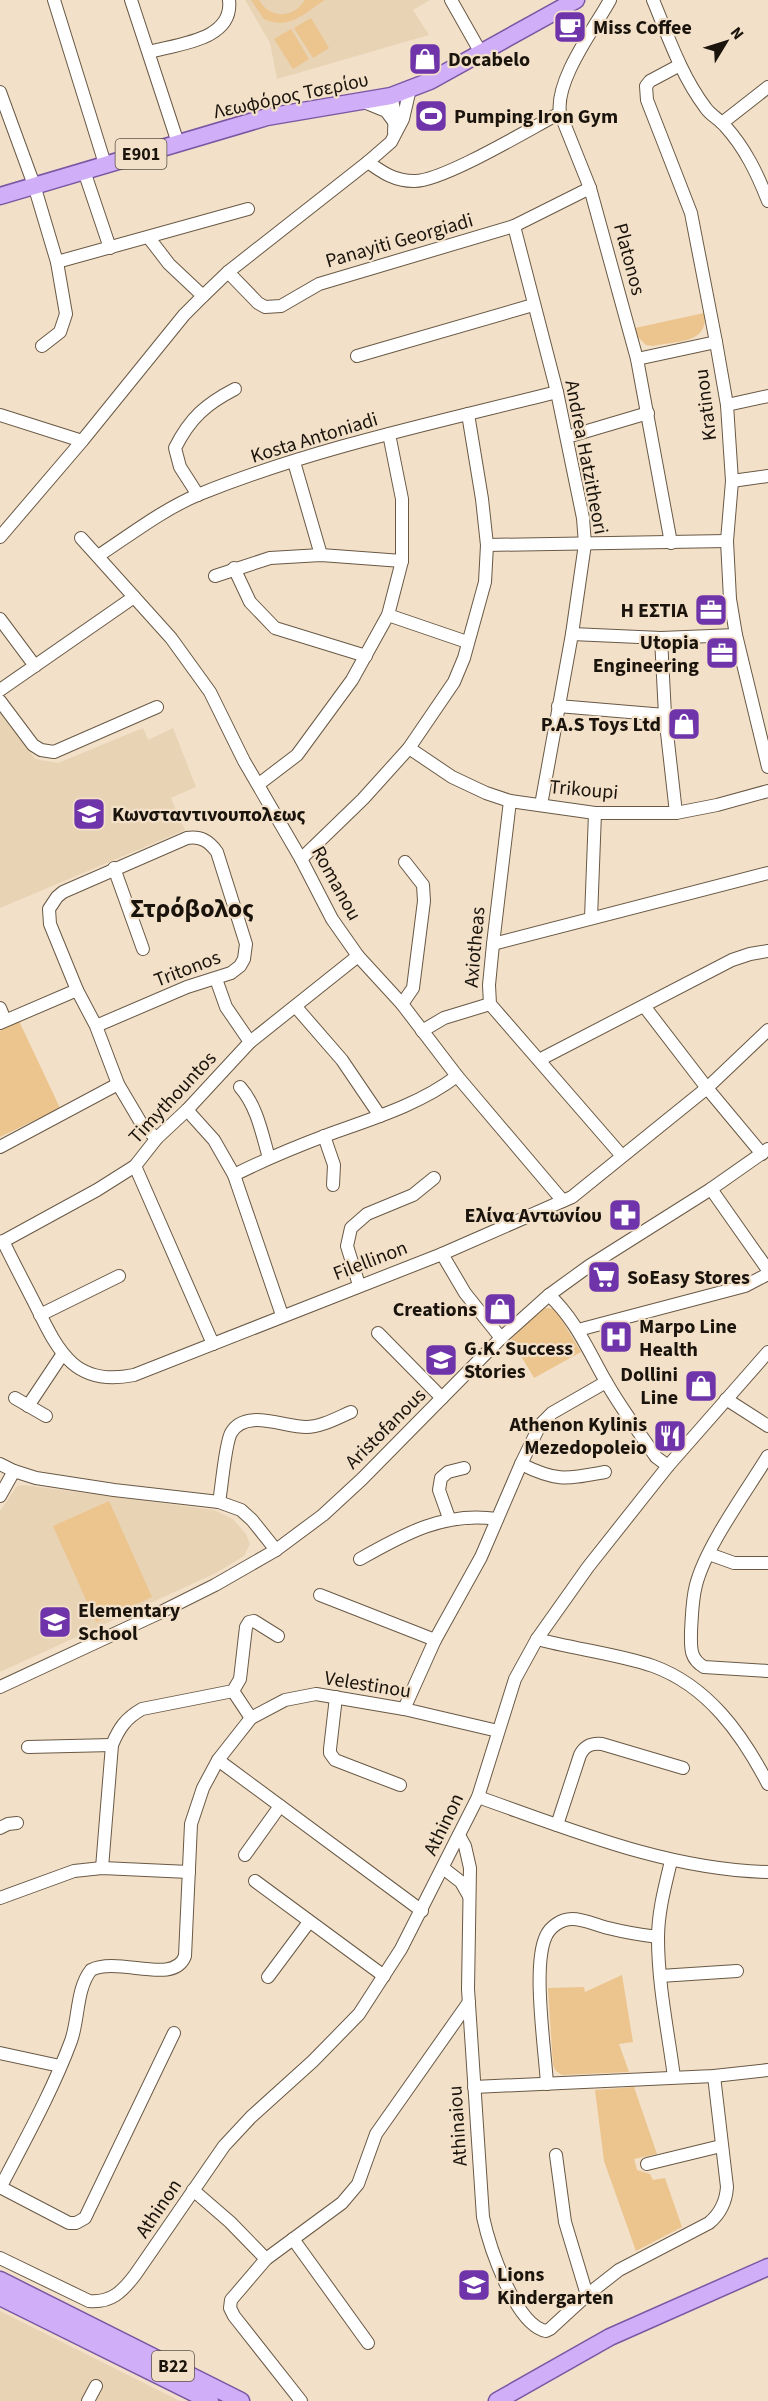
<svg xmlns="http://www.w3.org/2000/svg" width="768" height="2401" font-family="'Source Sans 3',sans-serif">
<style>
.built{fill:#e9d3b5}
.green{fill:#ecc48d}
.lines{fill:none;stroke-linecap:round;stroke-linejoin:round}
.minor-casing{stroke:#695945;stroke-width:14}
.major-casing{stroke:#7c56a3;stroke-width:19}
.minor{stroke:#fff;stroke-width:12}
.major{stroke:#d0aff8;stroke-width:16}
.labels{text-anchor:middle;stroke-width:4.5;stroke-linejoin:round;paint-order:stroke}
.shield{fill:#f2e0c9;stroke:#5b5145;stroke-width:1.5}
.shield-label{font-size:18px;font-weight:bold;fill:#1a140c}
.poi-label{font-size:20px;font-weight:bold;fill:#1a140c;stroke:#f2e0c9;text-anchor:start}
.street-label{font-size:20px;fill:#1a140c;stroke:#f2e0c9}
.district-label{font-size:26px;font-weight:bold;fill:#1a140c;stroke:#f2e0c9}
</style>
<rect width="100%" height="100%" fill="#f2e0c9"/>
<!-- built -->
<g class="built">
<polygon points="245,0 430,0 413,10 429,35 277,79 270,43"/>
<polygon points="0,713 4,714 35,759 58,763 143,728 148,740 173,728 196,787 171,798 185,830 0,908"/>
<polygon points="23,1485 214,1510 233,1519 246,1534 250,1544 244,1556 216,1573 0,1672 0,1511 17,1486"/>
<polygon points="0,2311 180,2401 0,2401"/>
</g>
<!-- green -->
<g class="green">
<path d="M251 0H259C270 19 293 19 305 0H325C305 12 290 31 264 19Z"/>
<polygon points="311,18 329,48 313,58 294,28"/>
<polygon points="291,29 309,59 293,69 274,39"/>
<path d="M704 313C710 344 675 341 653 346L646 345 638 337 635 328Z"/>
<polygon points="19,1021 60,1108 0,1137 0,1031"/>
<polygon points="547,1308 555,1309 581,1352 534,1378 511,1339 542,1309"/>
<polygon points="109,1501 152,1597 96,1622 53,1526"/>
<polygon points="622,1975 633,2042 619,2044 629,2072 562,2075 556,2071 553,2065 548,1988 584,1987 585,1992"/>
<polygon points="634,2087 657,2154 634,2159 637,2170 650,2174 653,2180 665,2178 682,2227 636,2251 604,2161 595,2090"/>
</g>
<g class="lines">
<!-- minor casing -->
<g class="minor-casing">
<g id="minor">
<polyline points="54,0 105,164"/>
<polyline points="131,0 178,143"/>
<polyline points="451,0 481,53"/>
<path d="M610 0C594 29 555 80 560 113L590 188 637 359 671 543"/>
<path d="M653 0C668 36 681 75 705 107 710 115 719 119 725 126 745 148 757 173 768 201"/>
<path d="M149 52C178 44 234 40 229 0"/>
<polyline points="680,65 650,81 646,86 647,100 691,213 716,342 727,405 732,481 727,541 730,599 736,635 768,767"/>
<polyline points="0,92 34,185 57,262 66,314 60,332 42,346"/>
<polyline points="391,96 395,113 394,132"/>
<polyline points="364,102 386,111 395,123"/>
<polyline points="722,123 768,87"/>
<path d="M368 162C383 173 395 181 414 181 442 182 531 128 560 113"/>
<polyline points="84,171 110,248"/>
<polyline points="514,226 557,392 583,518 585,544 572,634 541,805"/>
<polyline points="149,238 169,264 203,296"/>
<polyline points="57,262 248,209"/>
<polyline points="228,272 258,303 265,307 281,306 319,284 514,226 590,188"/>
<polyline points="357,356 533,305"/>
<polyline points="637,359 716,342"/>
<polyline points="727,405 768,396"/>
<polyline points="0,415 82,441"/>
<polyline points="567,437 648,413"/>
<polyline points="294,462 321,555"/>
<polyline points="732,481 768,476"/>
<path d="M198 495 180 467 175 448C190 418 206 404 235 389"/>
<polyline points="0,537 82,441 184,315 203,296 228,272 368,162 391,142 403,119 410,89"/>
<polyline points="81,538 171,638 210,692 244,761 301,859 332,919 358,956 402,1004 457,1076 563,1201"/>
<polyline points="487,545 727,541"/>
<path d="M98 556C130 535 165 508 200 494 314 448 438 422 557 392"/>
<polyline points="234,568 250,602 275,628 366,656"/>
<polyline points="215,576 270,558 321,555 402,561"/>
<polyline points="388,615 467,642"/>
<polyline points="0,619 35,666"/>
<polyline points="572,634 661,638 736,635"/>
<polyline points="661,638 665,715 676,813"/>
<polyline points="0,690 134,597"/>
<polyline points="0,701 33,745 41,750 54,752 157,707"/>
<polyline points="558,706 665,715"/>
<polyline points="409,748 452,777 486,793 510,801 595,813 676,813 717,805 768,791"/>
<polyline points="259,784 297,755 352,680 388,615 402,561 402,499 389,434"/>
<polyline points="510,801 493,944 489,985 490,1004 622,1156"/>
<polyline points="301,859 363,799 409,748 454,682 464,658 485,582 487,545 482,499 468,414"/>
<polyline points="114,868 143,949"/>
<polyline points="591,918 595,813"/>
<polyline points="493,944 768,873"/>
<polyline points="216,979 226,1007 250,1042"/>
<polyline points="402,1004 413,988 424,901 423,885 405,862"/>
<polyline points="644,1006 707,1088 762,1154"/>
<polyline points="296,1007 342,1060 380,1116"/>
<polyline points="0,1008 5,1020"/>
<polyline points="0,1023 77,990"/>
<path d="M96 1026 187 987 231 973 240 966 244 959 246 944 217 852C209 841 201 836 187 838L63 892 57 897 49 909 50 924 77 990 96 1026 118 1084 144 1128 157 1138"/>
<polyline points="422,1031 444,1018 490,1004"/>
<polyline points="539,1060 732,960 750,954 768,951"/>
<path d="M240 1087C257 1106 262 1134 269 1158"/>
<polyline points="187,1110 214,1140 234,1175 282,1315"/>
<polyline points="324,1136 334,1165 333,1185"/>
<polyline points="0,1147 118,1084"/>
<polyline points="135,1166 213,1344"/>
<path d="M234 1175C264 1160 295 1147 327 1135 371 1119 419 1105 457 1076"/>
<polyline points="711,1189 768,1270"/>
<path d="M3 1241C14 1264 26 1286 37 1308 59 1353 76 1387 134 1375L442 1254 572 1197 707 1088 768 1030"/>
<polyline points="0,1243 97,1190 135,1166 157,1138 187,1110 250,1042 358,956"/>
<polyline points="442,1254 465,1293 501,1338"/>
<polyline points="359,1285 347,1246 351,1228 367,1214 413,1195 434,1178"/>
<path d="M549 1295C575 1319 588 1350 605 1380 620 1407 639 1432 656 1457L668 1466"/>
<polyline points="40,1315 119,1276"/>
<polyline points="578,1330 745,1286 768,1274"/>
<polyline points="378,1333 442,1398"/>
<polyline points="15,1398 46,1416"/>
<polyline points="726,1399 768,1426"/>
<polyline points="28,1406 62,1355"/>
<path d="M768 1456C746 1492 706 1546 696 1585 692 1600 692 1616 691 1631 691 1647 689 1658 704 1667L768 1671"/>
<polyline points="0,1464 14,1471 36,1478 114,1490 219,1502 241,1510 252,1520 276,1550"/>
<path d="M521 1464C557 1482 566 1479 605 1472"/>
<polyline points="0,1496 14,1471"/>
<path d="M219 1502C222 1486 225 1444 231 1433 245 1408 284 1427 306 1427 321 1427 337 1418 351 1412"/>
<polyline points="449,1518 439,1490 441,1478 448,1472 464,1468"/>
<polyline points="709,1554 734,1563 768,1563"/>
<path d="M360 1559C404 1534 445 1511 497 1519"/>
<polyline points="320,1595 435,1640"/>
<path d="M537 1639C574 1649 618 1654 653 1666 708 1686 742 1734 768 1784"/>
<polyline points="0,1687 157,1614 215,1585 276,1550 323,1515 362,1479 501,1338 549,1295 589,1266 711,1189 768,1149"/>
<polyline points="233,1691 251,1718"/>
<polyline points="336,1697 330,1749 330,1753 335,1760 400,1785"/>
<polyline points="404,1709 435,1640 481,1557 521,1464 540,1425 552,1413 606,1382"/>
<polyline points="28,1747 112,1745"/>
<polyline points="218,1760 422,1911"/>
<path d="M478 1797C572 1830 668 1870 768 1872"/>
<path d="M557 1825 580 1755C585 1745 592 1743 602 1744L683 1768"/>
<polyline points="0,1828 8,1824 17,1823"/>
<path d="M459 1835 465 1846 470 1868 468 1989 483 2217C489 2245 515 2325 546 2331L550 2329 587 2295 619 2270 709 2223C721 2213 726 2202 727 2187L714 2076"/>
<polyline points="245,1855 280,1806"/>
<path d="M671 1861C665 1886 658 1912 658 1938 658 1985 668 2031 674 2077"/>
<path d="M102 1868 112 1745C119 1728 126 1718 142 1709L233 1691 240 1679 246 1627 249 1622 254 1621 278 1636"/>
<polyline points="443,1868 461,1882 469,1896"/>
<polyline points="255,1881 384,1976"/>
<polyline points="0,1898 74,1871 102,1868 189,1872"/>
<polyline points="660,1976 737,1971"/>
<polyline points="268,1977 309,1922"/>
<polyline points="0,2053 60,2066"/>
<path d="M547 2084C545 2049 532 1965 546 1936 550 1927 561 1919 572 1919 584 1919 596 1925 608 1928 624 1932 641 1935 658 1937"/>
<polyline points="474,2087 714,2076 768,2070"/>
<polyline points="556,2155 565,2222 587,2295"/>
<polyline points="647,2164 721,2146"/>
<polyline points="0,2187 69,2223 76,2223 85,2218 174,2033"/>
<path d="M0 2188C25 2140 52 2092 71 2041 79 2019 76 1989 91 1970 119 1956 174 1986 185 1956L191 1824 203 1788 218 1760 251 1718 285 1700 316 1694 404 1709 498 1731"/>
<polyline points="193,2190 230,2222 266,2259"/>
<polyline points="293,2239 368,2343"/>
<path d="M0 2258 89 2301C111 2303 122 2292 135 2275L224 2146 251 2117 313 2061 359 2014 401 1949 478 1797 515 1679 537 1639 588 1567 668 1466 768 1352"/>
<polyline points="88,2401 96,2386"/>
<polyline points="301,2401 234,2316 230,2308 231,2300 266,2259 342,2203 358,2184 376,2134 469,2002"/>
</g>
</g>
<!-- major casing -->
<g class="major-casing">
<g id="major">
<polyline points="0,196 267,117 391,96 430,81 576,0"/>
<polyline points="0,2280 241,2401"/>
<polyline points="0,2297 210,2401"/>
<polyline points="497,2401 610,2337 768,2267"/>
</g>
</g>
<!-- minor -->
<use href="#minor" class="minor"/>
<!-- major -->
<use href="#major" class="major"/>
</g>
<!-- icons -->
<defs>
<g id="cafe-square" transform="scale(1.725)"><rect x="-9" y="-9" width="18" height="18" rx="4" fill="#6f34aa" stroke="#f2e0c9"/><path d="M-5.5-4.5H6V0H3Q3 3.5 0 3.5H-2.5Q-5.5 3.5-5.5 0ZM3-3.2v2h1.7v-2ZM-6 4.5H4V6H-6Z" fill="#fff"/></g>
<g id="shop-square" transform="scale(1.725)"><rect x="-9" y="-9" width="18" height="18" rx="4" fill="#6f34aa" stroke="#f2e0c9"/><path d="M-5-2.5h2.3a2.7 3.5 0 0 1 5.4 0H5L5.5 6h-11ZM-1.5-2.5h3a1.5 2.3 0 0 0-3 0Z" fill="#fff"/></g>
<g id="stadium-square" transform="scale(1.725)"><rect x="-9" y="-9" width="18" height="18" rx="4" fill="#6f34aa" stroke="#f2e0c9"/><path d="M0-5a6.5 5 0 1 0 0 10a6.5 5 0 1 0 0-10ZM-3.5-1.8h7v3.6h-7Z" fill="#fff"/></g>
<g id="office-square" transform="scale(1.725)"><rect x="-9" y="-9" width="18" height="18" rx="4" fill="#6f34aa" stroke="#f2e0c9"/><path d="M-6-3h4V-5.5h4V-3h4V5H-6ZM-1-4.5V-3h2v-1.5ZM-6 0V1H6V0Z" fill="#fff"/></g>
<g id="school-square" transform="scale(1.725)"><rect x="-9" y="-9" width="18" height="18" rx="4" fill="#6f34aa" stroke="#f2e0c9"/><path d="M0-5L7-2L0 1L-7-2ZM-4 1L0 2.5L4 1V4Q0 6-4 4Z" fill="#fff"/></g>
<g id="pharmacy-square" transform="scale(1.725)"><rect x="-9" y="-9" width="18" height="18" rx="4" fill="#6f34aa" stroke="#f2e0c9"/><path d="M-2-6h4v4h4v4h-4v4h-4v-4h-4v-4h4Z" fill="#fff"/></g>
<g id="supermarket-square" transform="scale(1.725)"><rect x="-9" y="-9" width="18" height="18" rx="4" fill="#6f34aa" stroke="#f2e0c9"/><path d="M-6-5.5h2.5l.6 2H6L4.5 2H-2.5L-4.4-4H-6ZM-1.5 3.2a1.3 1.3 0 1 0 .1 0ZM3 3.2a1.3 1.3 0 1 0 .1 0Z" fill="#fff"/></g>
<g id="hospital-square" transform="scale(1.725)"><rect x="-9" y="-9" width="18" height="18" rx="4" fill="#6f34aa" stroke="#f2e0c9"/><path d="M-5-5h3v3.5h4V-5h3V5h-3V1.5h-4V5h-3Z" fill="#fff"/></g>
<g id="restaurant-square" transform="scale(1.725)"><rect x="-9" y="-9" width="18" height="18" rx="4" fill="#6f34aa" stroke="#f2e0c9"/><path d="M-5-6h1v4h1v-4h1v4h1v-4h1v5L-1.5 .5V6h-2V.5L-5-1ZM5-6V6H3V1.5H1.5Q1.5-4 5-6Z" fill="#fff"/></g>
</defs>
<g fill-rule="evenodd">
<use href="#cafe-square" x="570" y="27"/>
<use href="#shop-square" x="425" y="59"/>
<use href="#stadium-square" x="431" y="116"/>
<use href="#office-square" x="711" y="610"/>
<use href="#office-square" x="722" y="653"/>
<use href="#shop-square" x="684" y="724"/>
<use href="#school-square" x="89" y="814"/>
<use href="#pharmacy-square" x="625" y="1215"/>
<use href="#supermarket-square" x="604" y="1277"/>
<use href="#shop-square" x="500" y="1309"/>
<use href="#hospital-square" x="616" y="1337"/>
<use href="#school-square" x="441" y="1360"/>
<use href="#shop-square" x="701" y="1386"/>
<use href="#restaurant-square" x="670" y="1436"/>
<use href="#school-square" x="55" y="1622"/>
<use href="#school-square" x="474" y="2285"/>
</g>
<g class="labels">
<!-- shield labels -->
<g class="shield">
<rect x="115.5" y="139" width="51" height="30" rx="4.5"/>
<rect x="152" y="2351" width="42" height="30" rx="4.5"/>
</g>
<g class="shield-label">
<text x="141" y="160">E901</text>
<text x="173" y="2372">B22</text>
</g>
<!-- poi labels -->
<g class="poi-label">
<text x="593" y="34">Miss Coffee</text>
<text x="448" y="66">Docabelo</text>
<text x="454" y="123">Pumping Iron Gym</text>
<text x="688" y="617" text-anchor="end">Η ΕΣΤΙΑ</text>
<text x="699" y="649" text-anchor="end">Utopia<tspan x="699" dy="23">Engineering</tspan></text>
<text x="661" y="731" text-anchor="end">P.A.S Toys Ltd</text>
<text x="112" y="821">Κωνσταντινουπολεως</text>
<text x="602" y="1222" text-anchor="end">Ελίνα Αντωνίου</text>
<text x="627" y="1284">SoEasy Stores</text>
<text x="477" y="1316" text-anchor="end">Creations</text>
<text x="639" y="1333">Marpo Line<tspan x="639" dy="23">Health</tspan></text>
<text x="464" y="1355">G.K. Success<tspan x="464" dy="23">Stories</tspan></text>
<text x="678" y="1381" text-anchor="end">Dollini<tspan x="678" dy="23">Line</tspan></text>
<text x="647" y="1431" text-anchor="end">Athenon Kylinis<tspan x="647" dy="23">Mezedopoleio</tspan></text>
<text x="78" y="1617">Elementary<tspan x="78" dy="23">School</tspan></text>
<text x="497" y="2281">Lions<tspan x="497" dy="23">Kindergarten</tspan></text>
</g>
<!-- street labels -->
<g class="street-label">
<text transform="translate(291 95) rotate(-12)" y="7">Λεωφόρος Τσερίου</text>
<text transform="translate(399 240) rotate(-16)" y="7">Panayiti Georgiadi</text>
<text transform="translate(630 259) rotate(75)" y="7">Platonos</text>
<text transform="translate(705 405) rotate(-97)" y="7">Kratinou</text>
<text transform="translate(314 437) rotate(-17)" y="7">Kosta Antoniadi</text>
<text transform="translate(587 457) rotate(79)" y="7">Andrea Hatzitheori</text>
<text transform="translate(584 789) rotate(5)" y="7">Trikoupi</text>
<text transform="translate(337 883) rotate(61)" y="7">Romanou</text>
<text transform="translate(474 947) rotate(-85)" y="7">Axiotheas</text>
<text transform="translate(187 968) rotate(-21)" y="7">Tritonos</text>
<text transform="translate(172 1097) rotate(-47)" y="7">Timythountos</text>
<text transform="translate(370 1260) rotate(-21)" y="7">Filellinon</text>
<text transform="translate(385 1428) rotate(-45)" y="7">Aristofanous</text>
<text transform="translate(368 1684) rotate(9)" y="7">Velestinou</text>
<text transform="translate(443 1824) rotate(-64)" y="7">Athinon</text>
<text transform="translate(457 2126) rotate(-94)" y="7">Athinaiou</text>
<text transform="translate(158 2208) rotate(-56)" y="7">Athinon</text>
</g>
<!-- district labels -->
<g class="district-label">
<text x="192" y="917">Στρόβολος</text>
</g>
</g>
<!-- north arrow -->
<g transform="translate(726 42) rotate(52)" stroke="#f2e0c9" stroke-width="4.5" paint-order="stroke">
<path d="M0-4.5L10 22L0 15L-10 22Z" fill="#1a140c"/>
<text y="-9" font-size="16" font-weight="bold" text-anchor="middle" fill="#1a140c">N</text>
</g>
</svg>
